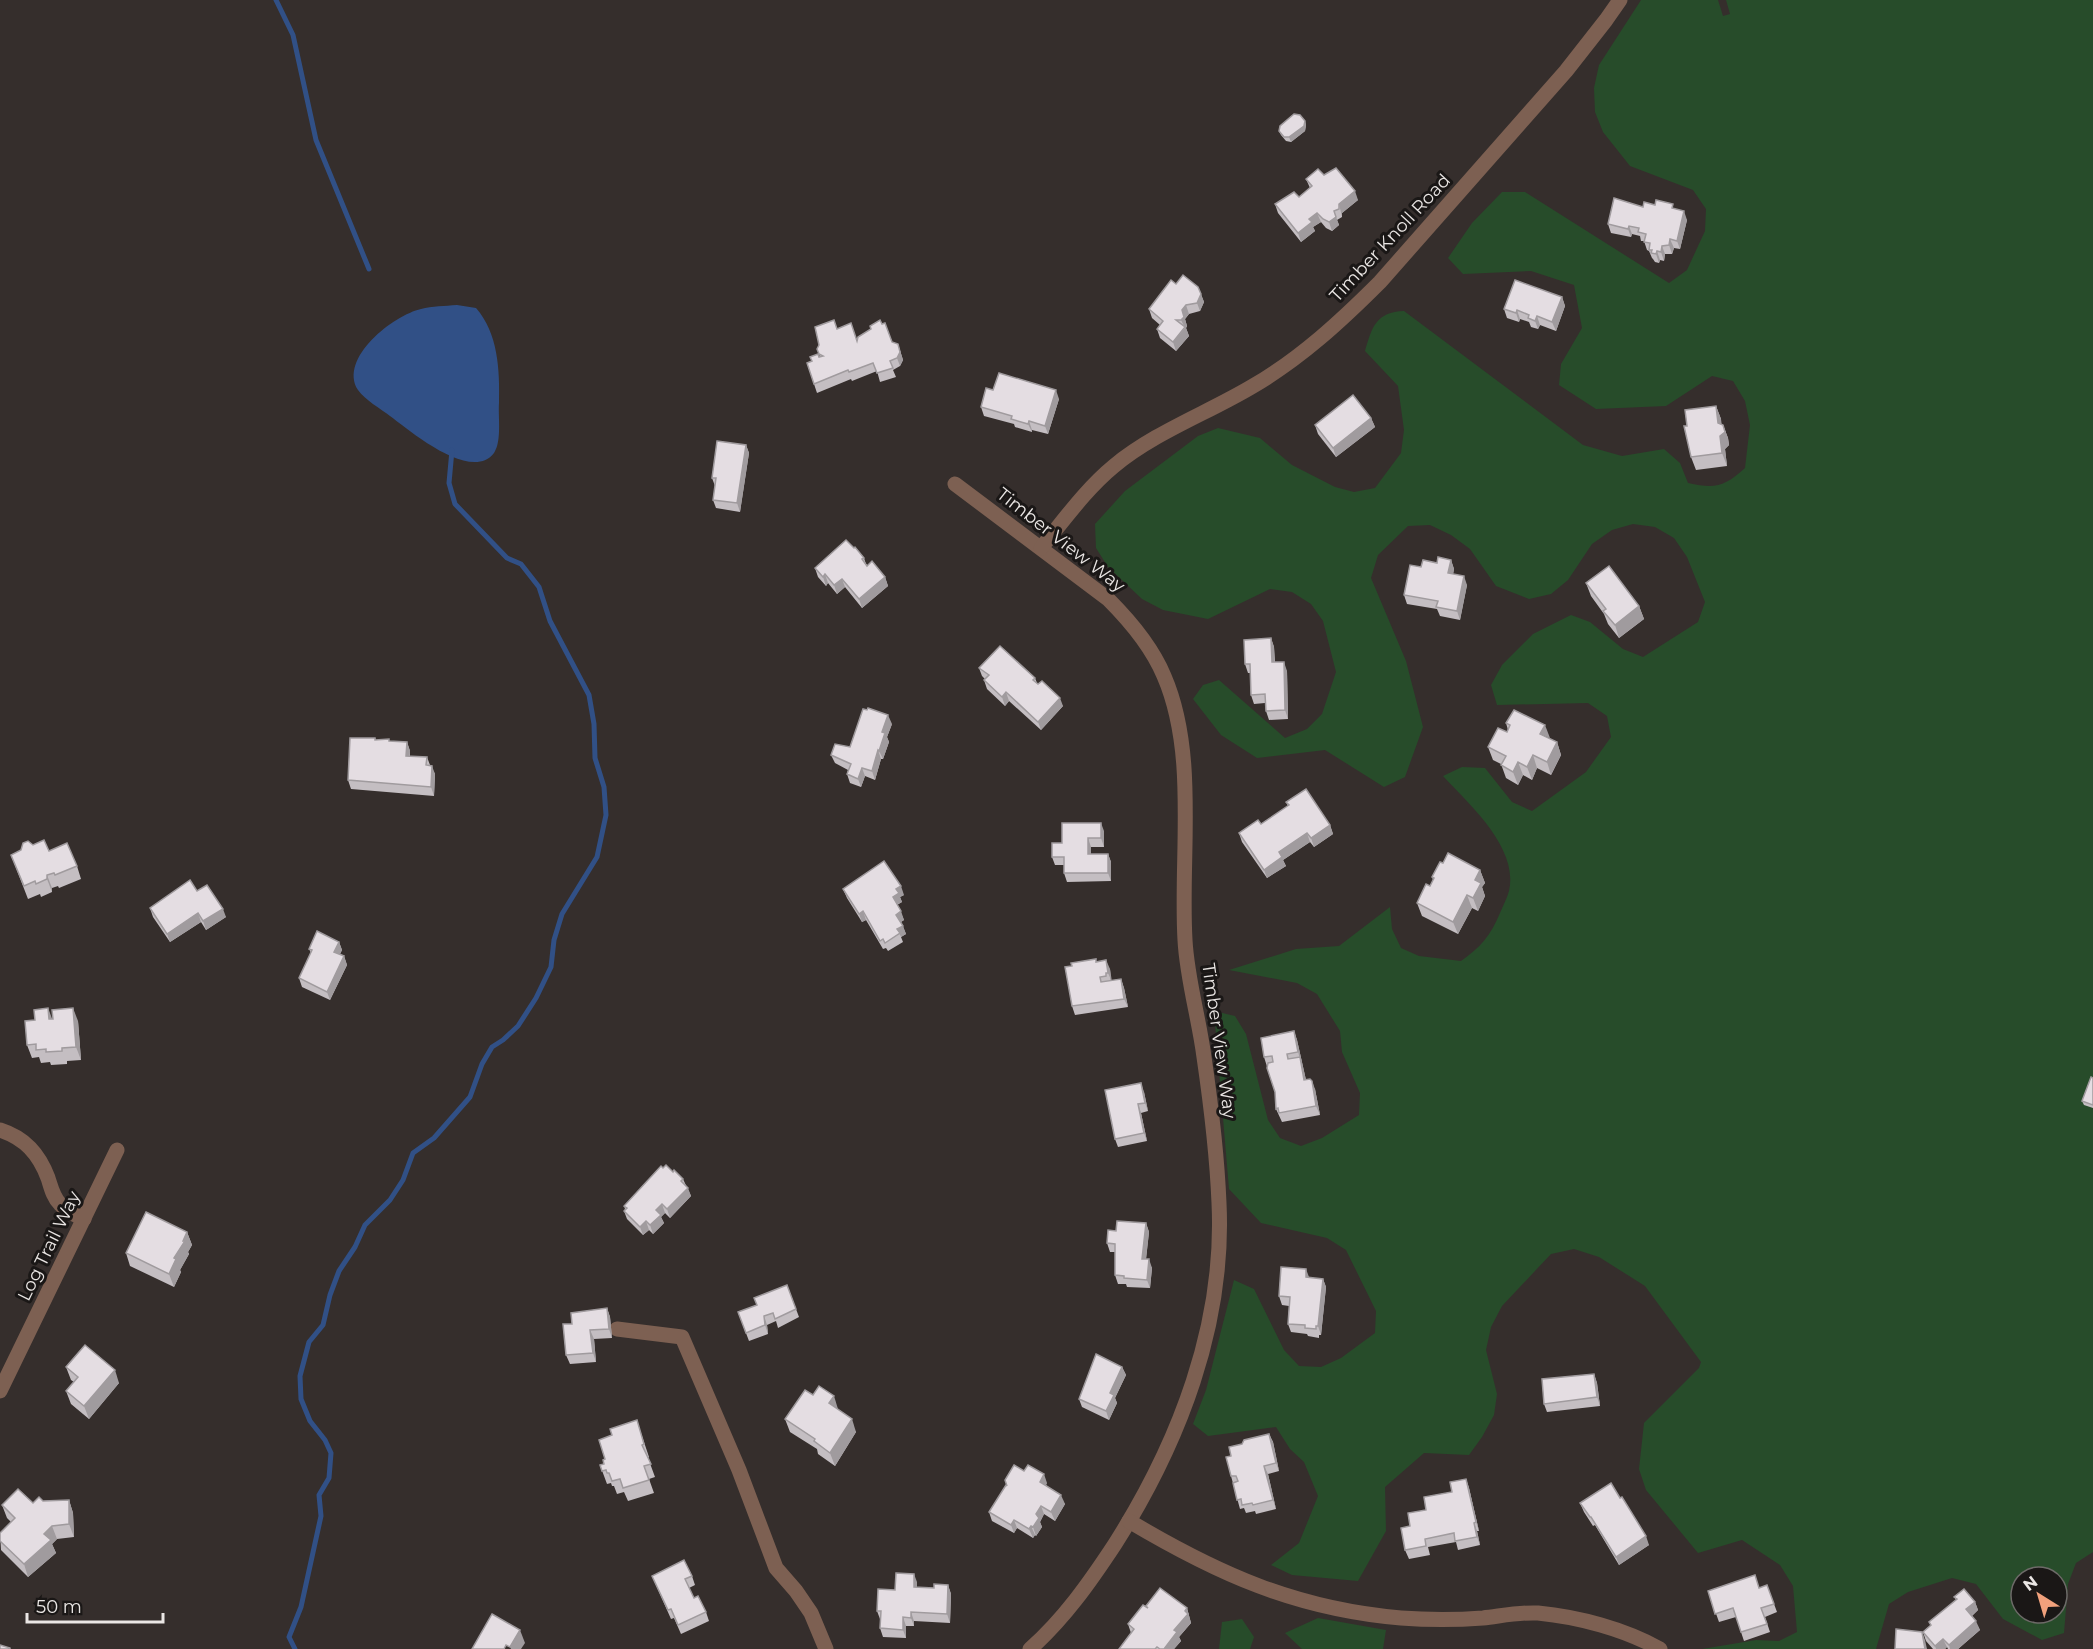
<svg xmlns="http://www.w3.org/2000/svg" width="2093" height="1649" font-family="Montserrat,sans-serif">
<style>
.green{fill:#274c2a;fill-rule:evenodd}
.water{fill:#315086}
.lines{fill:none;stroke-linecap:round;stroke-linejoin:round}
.stream{stroke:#315086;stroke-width:5}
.minor{stroke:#7d6052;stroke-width:15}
.wall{fill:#c4bec2}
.shaded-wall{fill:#a09b9e}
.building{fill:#e4dde2;stroke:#a09b9e;stroke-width:1.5}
.labels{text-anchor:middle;stroke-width:6;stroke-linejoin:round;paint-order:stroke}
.street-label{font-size:18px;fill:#eae6e4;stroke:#1a1716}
</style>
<rect width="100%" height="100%" fill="#352e2c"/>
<!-- green -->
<g class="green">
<path d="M1641 0H1718L1723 16 1730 14 1726 0H2093V1552L2076 1563 2068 1584 2064 1633 2042 1640 2003 1619 1976 1584 1952 1578 1908 1592 1889 1604 1876 1649H1702L1756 1640 1779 1641 1797 1632 1793 1586 1780 1565 1742 1540 1698 1553 1646 1490 1639 1469 1644 1423 1699 1368 1701 1362 1645 1286 1599 1257 1574 1249 1551 1254 1502 1306 1491 1327 1486 1350 1497 1394 1494 1415 1482 1437 1469 1455 1424 1453 1385 1487 1386 1531 1358 1581 1292 1575 1271 1565 1299 1543 1318 1496 1304 1462 1290 1449 1276 1427 1208 1436 1193 1424 1206 1390 1234 1280 1254 1289 1284 1350 1299 1366 1321 1367 1341 1358 1375 1333 1376 1311 1346 1250 1327 1238 1261 1223 1229 1189 1214 1011 1235 1016 1246 1034 1268 1120 1280 1138 1301 1146 1322 1138 1359 1115 1360 1093 1342 1052 1340 1031 1317 994 1297 983 1229 970 1296 949 1339 946 1390 907 1392 929 1401 948 1419 956 1461 961C1480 948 1491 935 1500 913 1503 906 1507 898 1509 891 1519 848 1469 804 1443 776L1462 767 1485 768 1512 802 1532 811 1586 772 1611 737 1607 716 1588 703 1497 705 1491 685 1502 665 1533 634 1571 615 1590 622 1623 649 1643 657 1698 622 1705 602 1687 557 1674 538 1655 527 1633 524 1612 530 1592 544 1568 580 1551 594 1529 599 1496 586 1470 549 1451 535 1430 525 1408 526 1378 555 1371 578 1406 661 1423 727 1405 777 1384 787 1325 750 1257 758 1221 735 1193 699 1203 685 1219 680 1285 738 1307 729 1322 714 1336 672 1323 621 1311 604 1292 592 1270 589 1208 619 1163 610 1142 599 1108 567 1096 548 1095 524 1125 491 1198 436 1218 428 1260 438 1292 465 1335 487 1354 492 1375 488 1401 453 1404 430 1398 386 1365 351C1372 327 1376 312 1404 311L1583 445 1622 456 1664 449 1680 463 1688 483C1715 489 1724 487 1745 468L1750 425 1745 401 1733 381 1712 376 1666 406 1596 409 1559 385 1561 364 1582 328 1574 285 1531 271 1463 274 1448 258 1472 223 1502 192H1525L1669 283 1687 270 1705 231 1706 209 1693 190 1630 166 1603 132 1595 112 1594 88 1599 65ZM2021 1577H2057V1613H2021Z"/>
<polygon points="1318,1618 1386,1630 1383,1649 1302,1649 1285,1633"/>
<polygon points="1242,1619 1254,1637 1250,1649 1219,1649 1222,1622"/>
</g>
<!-- water -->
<path class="water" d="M457 305 476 308C498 333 500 370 499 403 498 417 502 441 494 453 471 483 409 430 390 416 381 409 365 400 358 390 338 358 394 315 421 309 432 306 445 306 457 305Z"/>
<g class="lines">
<!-- stream -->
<g class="stream">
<polyline points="276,0 293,35 316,140 369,269"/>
<polyline points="295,1649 289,1637 301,1607 321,1516 319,1495 329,1478 331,1453 325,1440 310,1421 301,1399 300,1376 309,1342 323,1325 330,1295 339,1271 355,1247 365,1225 390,1200 403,1180 413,1153 434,1138 470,1097 482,1064 492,1047 503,1040 518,1026 536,998 551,967 554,940 562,914 597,857 606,815 604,787 595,758 594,724 589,695 550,621 539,587 521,564 507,558 455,504 449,483 452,450"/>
</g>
<!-- minor -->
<g class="minor">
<path d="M955 484 1108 599C1130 621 1152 647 1164 676 1198 754 1180 856 1185 940 1187 979 1199 1018 1204 1057 1211 1105 1217 1154 1219 1203 1225 1325 1179 1443 1115 1544 1090 1582 1064 1619 1030 1649"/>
<path d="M1041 548C1064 520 1086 489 1114 466 1155 432 1208 413 1253 386 1301 358 1341 321 1380 282L1566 71 1606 20 1620 0"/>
<path d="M0 1130C25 1138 39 1154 48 1178 51 1187 53 1197 60 1204 66 1211 75 1215 84 1219"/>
<polyline points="617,1329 682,1337 739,1470 776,1568 796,1591 811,1613 826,1649"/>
<polyline points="0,1391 117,1150"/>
<path d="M1129 1521C1218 1574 1296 1609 1401 1618 1428 1620 1456 1620 1483 1618 1501 1616 1520 1612 1538 1613 1579 1617 1624 1629 1660 1649"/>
</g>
</g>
<!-- wall -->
<g class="wall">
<polygon points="1305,121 1306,125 1305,131 1291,142 1286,141 1281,135 1279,131"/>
<polygon points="1324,175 1358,200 1342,213 1342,217 1337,220 1339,225 1332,231 1326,228 1321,222 1313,227 1315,231 1301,242 1278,213 1275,204 1299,197 1310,188 1306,179"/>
<polygon points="1643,207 1675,209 1687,220 1680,249 1674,248 1672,254 1665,254 1664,261 1660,260 1659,263 1655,262 1653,259 1652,258 1649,251 1647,250 1644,241 1641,241 1640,236 1632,234 1631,237 1611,233 1608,224"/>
<polygon points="1176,284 1198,287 1204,302 1200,311 1189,314 1185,319 1187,326 1186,328 1189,336 1176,351 1160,338 1157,329 1160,325 1152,318 1149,309"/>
<polygon points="1562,297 1565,306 1556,331 1540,325 1538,329 1531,327 1529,322 1520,319 1519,322 1507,318 1504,309"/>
<polygon points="837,329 857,341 892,342 898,344 903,360 900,366 893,370 896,377 880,382 877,371 852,381 851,379 817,393 807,363 820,357 817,349 819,345"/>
<polygon points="993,390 1059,399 1048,434 1032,430 1032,432 1015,427 1014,424 984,416 981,407"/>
<polygon points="1716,406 1721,419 1721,424 1723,425 1728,438 1729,445 1725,449 1727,466 1696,470 1691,457 1687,426"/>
<polygon points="1371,418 1375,427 1336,457 1318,434 1315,425"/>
<polygon points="746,445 749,453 740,512 716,508 713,500 715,486 712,478"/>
<polygon points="854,548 864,558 866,564 885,577 888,586 862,608 845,587 837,594 828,583 826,586 818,577 815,568"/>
<polygon points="1451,560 1454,569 1453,574 1467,585 1460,620 1440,616 1437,609 1407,604 1404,595 1421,567"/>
<polygon points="1586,583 1639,606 1644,619 1619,638 1608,624 1604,614 1591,596"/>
<polygon points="1271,638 1274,647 1275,662 1287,671 1288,719 1269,720 1266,711 1265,703 1254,704 1251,695 1250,673 1248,673 1245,664"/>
<polygon points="979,668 1035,678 1037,683 1063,706 1041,730 1009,701 1005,706 987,689 984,680 985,679 982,676"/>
<polygon points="1506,723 1550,739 1557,742 1561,755 1551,775 1537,768 1532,780 1523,775 1518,785 1506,778 1501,764 1493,760 1488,747 1507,732 1508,730"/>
<polygon points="892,724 887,737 889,742 883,759 881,759 875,780 865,776 861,787 850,783 847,774 848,770 835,763 831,755 850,747"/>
<polygon points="375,738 376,740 407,742 410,751 410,757 427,757 430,765 435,774 434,796 351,789 348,780"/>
<polygon points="1286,802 1330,825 1333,834 1314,847 1310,842 1283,860 1286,866 1267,878 1242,842 1239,833 1261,824 1288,806"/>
<polygon points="1104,831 1104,847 1091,847 1091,854 1108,854 1111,862 1111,881 1067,882 1064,873 1064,865 1055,865 1052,857 1062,843"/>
<polygon points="33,845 49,851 77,866 81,879 59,888 58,886 52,888 52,892 41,897 40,894 28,899 11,855"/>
<polygon points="1480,870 1485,883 1482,887 1485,896 1478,911 1472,908 1458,934 1422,916 1417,903 1430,886 1433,880 1432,877"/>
<polygon points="843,889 904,895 900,897 902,902 897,905 904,920 901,922 906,934 901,937 903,942 888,951 886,948 883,949 866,920 862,922 847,898"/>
<polygon points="197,891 226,917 206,930 201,922 170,942 153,917 150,908"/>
<polygon points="339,942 342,950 340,954 344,956 347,965 330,1000 302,987 299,978 311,953 309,949"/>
<polygon points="1097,962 1110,969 1111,981 1121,979 1124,988 1128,1007 1075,1015 1072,1006"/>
<polygon points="52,1019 78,1021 81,1060 67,1061 67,1064 51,1065 50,1062 41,1063 39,1057 32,1058 27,1045"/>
<polygon points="1294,1031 1297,1040 1306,1080 1315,1089 1320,1115 1282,1122 1276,1109 1275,1092 1264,1057"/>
<polygon points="2093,1078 2093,1108 2084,1105 2082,1101"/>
<polygon points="1144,1092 1148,1111 1141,1113 1147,1141 1118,1147 1115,1139"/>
<polygon points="663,1168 673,1172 683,1179 691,1196 670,1218 665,1213 661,1217 664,1223 653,1234 649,1230 643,1235 627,1219 624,1211 625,1209 624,1206"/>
<polygon points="1146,1223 1149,1232 1146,1259 1152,1268 1150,1288 1127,1287 1126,1284 1118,1284 1115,1275 1115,1252 1110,1252 1107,1243 1116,1231"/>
<polygon points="187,1232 192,1245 188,1252 189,1254 180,1270 181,1272 174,1287 130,1266 126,1253"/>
<polygon points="1309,1278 1323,1279 1326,1287 1321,1335 1319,1335 1319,1338 1308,1336 1307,1334 1291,1332 1288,1324 1289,1306 1282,1305 1279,1296"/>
<polygon points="787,1285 799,1317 778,1328 776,1321 767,1325 768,1334 749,1341 738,1312 757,1305"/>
<polygon points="607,1308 610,1317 612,1338 594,1339 596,1362 570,1364 566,1355 572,1324"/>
<polygon points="66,1367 119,1383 89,1419 71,1404 66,1391 74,1382 71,1380"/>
<polygon points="1122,1367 1126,1375 1115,1398 1117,1403 1109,1420 1082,1407 1079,1399"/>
<polygon points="1594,1374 1597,1383 1600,1406 1547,1412 1544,1404"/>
<polygon points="813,1395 838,1409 856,1432 835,1466 818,1454 817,1449 790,1432 785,1419"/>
<polygon points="641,1433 649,1457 648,1458 655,1477 649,1479 654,1493 628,1501 624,1492 617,1494 614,1486 612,1486 611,1483 607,1484 600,1465 604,1464 605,1459"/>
<polygon points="1269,1434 1273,1442 1279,1471 1268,1474 1276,1509 1256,1514 1255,1511 1246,1513 1244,1508 1240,1509 1231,1476 1242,1444"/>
<polygon points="1466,1479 1469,1488 1479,1531 1477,1531 1480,1545 1458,1550 1456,1542 1428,1547 1430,1555 1409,1559 1405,1550 1410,1526 1426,1510 1452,1492"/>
<polygon points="1047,1483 1046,1485 1065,1504 1055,1521 1044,1514 1040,1522 1042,1527 1036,1536 1035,1535 1033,1538 1017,1528 1014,1533 992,1521 989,1512"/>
<polygon points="69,1500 73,1513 74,1537 57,1539 52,1544 56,1553 28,1577 1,1550 0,1533 11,1522 7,1518 2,1505 43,1501"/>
<polygon points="1580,1503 1649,1545 1619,1565 1595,1525 1593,1526 1584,1512"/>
<polygon points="652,1576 692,1576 695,1585 689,1588 694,1598 706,1612 709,1621 681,1634 674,1618 671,1619"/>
<polygon points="917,1582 917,1587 934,1588 948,1585 951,1594 950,1623 914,1621 914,1626 906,1626 906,1638 883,1637 880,1628 880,1619 877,1611 895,1590"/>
<polygon points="1767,1585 1777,1612 1765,1617 1770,1632 1744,1641 1736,1617 1719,1622 1708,1591 1760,1588"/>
<polygon points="1954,1597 1975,1602 1978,1610 1972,1616 1980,1630 1958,1649 1948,1649 1947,1647 1945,1649 1933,1649 1926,1641 1923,1632 1931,1625 1929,1622 1956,1600"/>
<polygon points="1146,1607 1187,1608 1191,1623 1179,1637 1181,1641 1174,1649 1119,1649 1131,1633 1128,1624"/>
</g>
<!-- shaded-wall -->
<g class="shaded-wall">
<polygon points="1305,121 1306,125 1305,131 1291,142 1289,137"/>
<polygon points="1355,191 1358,200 1342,213 1342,217 1339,204"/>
<polygon points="1334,211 1339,225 1332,231 1329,222"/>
<polygon points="1684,211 1687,220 1680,249 1677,241"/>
<polygon points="1317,213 1321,222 1313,227 1315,231 1301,242 1298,233 1309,219"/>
<polygon points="1629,226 1632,234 1631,237 1628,229"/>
<polygon points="1670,239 1674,248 1672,254 1669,245"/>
<polygon points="1662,246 1665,254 1664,261 1661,252"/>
<polygon points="1657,251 1660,260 1659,263 1656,254"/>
<polygon points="1201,294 1204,302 1200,311 1197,303"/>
<polygon points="1562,297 1565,306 1556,331 1552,322"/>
<polygon points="1186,305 1189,314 1185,319 1187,326 1186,328 1189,336 1176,351 1173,342 1185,328 1181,320 1182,310"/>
<polygon points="1517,310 1520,319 1519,322 1516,313"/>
<polygon points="1537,316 1540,325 1538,329 1535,321"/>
<polygon points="898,344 903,360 900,366 897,358"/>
<polygon points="1056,390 1059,399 1048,434 1045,426"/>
<polygon points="1716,406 1721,419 1723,434 1723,425 1728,438 1729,445 1725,449 1727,466 1722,453"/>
<polygon points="1371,418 1375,427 1336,457 1333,448"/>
<polygon points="1029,421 1032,430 1032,432 1028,424"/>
<polygon points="746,445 749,453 740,512 737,503"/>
<polygon points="1451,560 1454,569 1452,581 1448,573"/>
<polygon points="825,574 828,583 826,586 823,577"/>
<polygon points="1464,576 1467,585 1460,620 1457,611"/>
<polygon points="885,577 888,586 862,608 859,599"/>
<polygon points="842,579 845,587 837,594 834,585"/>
<polygon points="1639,606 1644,619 1619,638 1615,625"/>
<polygon points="1271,638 1274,647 1275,671 1272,662"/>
<polygon points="1284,662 1287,671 1288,719 1285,710"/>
<polygon points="1006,692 1009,701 1005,706 1002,697"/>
<polygon points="1060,698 1063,706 1041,730 1038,722"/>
<polygon points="888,715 892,724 887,737 889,742 883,759 879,751 882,732"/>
<polygon points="1545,725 1550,738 1540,734"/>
<polygon points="407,742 410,751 409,765 406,756"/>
<polygon points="1557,742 1561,755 1551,775 1547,762"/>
<polygon points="878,750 881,759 875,780 872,771"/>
<polygon points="1533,755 1537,768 1532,780 1527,767"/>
<polygon points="1518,762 1523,775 1518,785 1513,772"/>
<polygon points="432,766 435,774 434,796 431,787"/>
<polygon points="862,768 865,776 861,787 858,779"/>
<polygon points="1101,823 1104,831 1104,847 1101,838"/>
<polygon points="1330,825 1333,834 1314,847 1311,838"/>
<polygon points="1307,833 1310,842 1283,860 1286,866 1267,878 1264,870 1279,852"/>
<polygon points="1088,838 1091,847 1091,862 1088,854"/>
<polygon points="1108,854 1111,862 1111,881 1108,873"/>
<polygon points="1480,870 1485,883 1482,887 1485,896 1478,911 1473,898 1475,880"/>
<polygon points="47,875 52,888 52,892 47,879"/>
<polygon points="901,886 904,895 900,897 902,902 896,905 893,897 896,889"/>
<polygon points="1467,895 1472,908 1458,934 1453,922"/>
<polygon points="223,909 226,917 206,930 203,921"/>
<polygon points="863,911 866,920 862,922 859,914"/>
<polygon points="901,911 904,920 899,923 896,915"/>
<polygon points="198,913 201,922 170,942 167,934"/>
<polygon points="903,926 906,934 901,937 897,929"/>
<polygon points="339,942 342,950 337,960 334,952"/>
<polygon points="344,956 347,965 330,1000 327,992"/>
<polygon points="1106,960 1110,969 1112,982 1108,973"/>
<polygon points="1121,979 1124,988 1128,1007 1124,999"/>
<polygon points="48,1008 53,1021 49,1019"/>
<polygon points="73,1008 78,1021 81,1060 76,1047"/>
<polygon points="1294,1031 1297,1040 1308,1089 1304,1080"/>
<polygon points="1312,1081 1315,1089 1320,1115 1316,1106"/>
<polygon points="1141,1083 1144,1092 1148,1111 1145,1103"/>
<polygon points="1138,1104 1141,1113 1147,1141 1144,1133"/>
<polygon points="688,1188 691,1196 670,1218 667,1209"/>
<polygon points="662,1204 665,1213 661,1217 664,1223 653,1234 650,1225 656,1210"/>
<polygon points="646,1221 649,1230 643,1235 640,1227"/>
<polygon points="1146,1223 1149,1232 1145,1268 1142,1259"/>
<polygon points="187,1232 192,1245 188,1252 189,1254 180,1270 181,1272 174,1287 169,1274 174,1258"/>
<polygon points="1149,1259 1152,1268 1150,1288 1147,1280"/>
<polygon points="1306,1269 1309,1277 1306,1277"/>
<polygon points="1323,1279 1326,1287 1321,1335 1318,1326"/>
<polygon points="607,1308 610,1317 612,1338 609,1329"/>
<polygon points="764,1316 767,1325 768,1334 765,1325"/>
<polygon points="590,1330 594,1339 596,1362 593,1353"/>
<polygon points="1122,1367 1126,1375 1115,1398 1117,1403 1109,1420 1106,1411 1110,1393"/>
<polygon points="115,1370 119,1383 89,1419 84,1406"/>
<polygon points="1594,1374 1597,1383 1600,1406 1597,1397"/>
<polygon points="834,1396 838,1409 829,1403"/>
<polygon points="852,1419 856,1432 835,1466 830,1453"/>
<polygon points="1269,1434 1273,1442 1279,1471 1276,1463"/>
<polygon points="1264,1466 1268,1474 1276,1509 1273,1500"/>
<polygon points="1044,1474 1047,1483 1043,1490 1040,1482"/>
<polygon points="1466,1479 1469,1488 1479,1531 1476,1522"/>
<polygon points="1061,1495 1065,1504 1055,1521 1051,1512"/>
<polygon points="69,1500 73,1513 74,1537 69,1524"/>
<polygon points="1041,1506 1044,1514 1040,1522 1042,1527 1036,1536 1033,1527 1036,1514"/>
<polygon points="1014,1520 1017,1528 1014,1533 1011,1525"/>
<polygon points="1474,1523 1477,1531 1480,1545 1477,1537"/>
<polygon points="52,1526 57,1539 52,1544 56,1553 28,1577 24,1564 44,1534"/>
<polygon points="1031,1526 1035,1535 1033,1538 1029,1529"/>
<polygon points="1646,1536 1649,1545 1619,1565 1616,1557"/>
<polygon points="914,1574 917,1582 917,1595 914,1587"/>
<polygon points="948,1585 951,1594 950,1623 947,1614"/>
<polygon points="1975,1602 1978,1610 1969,1618 1966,1609"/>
<polygon points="1187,1608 1191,1623 1179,1637 1181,1641 1174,1649 1164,1649"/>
<polygon points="911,1612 914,1621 914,1626 911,1618"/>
<polygon points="903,1617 906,1626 906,1638 903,1630"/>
<polygon points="1976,1621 1980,1630 1958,1649 1950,1649 1949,1645"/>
<polygon points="520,1630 525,1643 521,1649 511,1649 510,1647"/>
<polygon points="1922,1632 1925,1640 1927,1649 1925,1649"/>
<polygon points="1943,1639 1947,1647 1945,1649 1936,1649 1935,1646"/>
</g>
<!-- building -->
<g class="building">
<polygon points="1294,114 1300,115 1305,121 1304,126 1289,137 1284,137 1279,131 1280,126"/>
<polygon points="1336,168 1355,191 1339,204 1339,209 1334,211 1336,217 1329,222 1323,219 1317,213 1309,219 1312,222 1298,233 1275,204 1294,192 1299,197 1312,186 1306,179 1318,169 1324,175"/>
<polygon points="1614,198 1643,207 1644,202 1655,205 1656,200 1673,204 1672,208 1684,211 1677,241 1670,239 1669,245 1662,246 1661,252 1657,251 1656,254 1651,253 1652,250 1649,250 1650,243 1644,242 1646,234 1638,232 1639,228 1629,226 1628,229 1608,224"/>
<polygon points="1183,275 1198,287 1201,294 1197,303 1186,305 1182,310 1184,317 1181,320 1176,320 1185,327 1173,342 1157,329 1163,321 1149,309 1171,280 1176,284"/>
<polygon points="1515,280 1562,297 1552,322 1537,316 1535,321 1528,318 1529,315 1517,310 1516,313 1504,309"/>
<polygon points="834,320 837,329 851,323 857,341 858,337 871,329 870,326 880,320 882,324 885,323 892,342 898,344 900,352 897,358 890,361 893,368 877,373 873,363 849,372 848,370 814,384 807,363 812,361 810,357 818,354 819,357 823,356 819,354 817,349 819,345 815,327"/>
<polygon points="999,373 1056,390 1045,426 1029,421 1028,424 1011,419 1012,416 981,407 986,388 993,390"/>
<polygon points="1353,395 1371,418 1333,448 1315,425"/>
<polygon points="1716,406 1718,423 1723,425 1725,432 1720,436 1722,453 1691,457 1684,426 1687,426 1685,410"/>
<polygon points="717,441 746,445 737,503 713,500 716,478 712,478"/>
<polygon points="846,540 854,548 855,547 864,558 862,559 867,566 872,561 885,577 859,599 842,579 834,585 825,574 823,577 815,568"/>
<polygon points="1438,557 1451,560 1448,573 1464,576 1457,611 1436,607 1438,601 1404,595 1410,565 1421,567 1423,560 1437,563"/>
<polygon points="1609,566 1639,606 1615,625 1603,611 1606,609 1586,583"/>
<polygon points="1271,638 1272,662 1284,662 1285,710 1266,711 1265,694 1251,695 1250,664 1245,664 1244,640"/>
<polygon points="1000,646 1035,678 1033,680 1038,684 1042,681 1060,698 1038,722 1006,692 1002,697 984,680 989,675 979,668"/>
<polygon points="868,708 888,715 882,732 885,733 879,751 878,750 872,771 862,768 858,779 847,774 851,764 831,755 835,744 850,747 863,709 867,710"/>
<polygon points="1514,710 1545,725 1540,734 1557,742 1547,762 1533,755 1527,767 1518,762 1513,772 1501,765 1506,756 1488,747 1498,728 1507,732 1510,725 1506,723"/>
<polygon points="350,738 375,738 375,740 389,739 389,741 407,742 406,756 427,757 426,765 432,766 431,787 348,780"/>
<polygon points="1306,789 1330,825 1311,838 1307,833 1279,852 1282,857 1264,870 1239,833 1258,820 1261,824 1289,805 1286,802"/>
<polygon points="1062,823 1101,823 1101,838 1088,838 1088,854 1108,854 1108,873 1064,873 1064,857 1052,857 1052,843 1062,843"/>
<polygon points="44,840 49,851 67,843 77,866 55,875 54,873 47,875 47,879 36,884 35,881 24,886 11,855 21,850 23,843 28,841 33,845"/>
<polygon points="1448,853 1480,870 1475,880 1481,883 1473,898 1467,895 1453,922 1417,903 1426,884 1430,886 1434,878 1432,877 1440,862 1443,863"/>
<polygon points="884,861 901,886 896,889 899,893 893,897 901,911 896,915 903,926 897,929 900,933 885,943 883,939 880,941 863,911 859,914 843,889"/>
<polygon points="190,880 197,891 207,885 223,909 203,921 198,913 167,934 150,908"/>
<polygon points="317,931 339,942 334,952 344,956 327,992 299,978 312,950 309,949"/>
<polygon points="1096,959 1096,962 1106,960 1108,973 1106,973 1106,976 1100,977 1101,982 1121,979 1124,999 1072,1006 1065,967 1072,966 1071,963"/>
<polygon points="48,1008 49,1019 53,1019 52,1010 73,1008 76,1047 62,1048 62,1051 46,1052 46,1049 36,1050 36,1044 27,1045 25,1021 35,1020 34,1010"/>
<polygon points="1294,1031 1298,1052 1287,1054 1288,1059 1300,1057 1304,1080 1310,1079 1312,1081 1316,1106 1279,1113 1278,1108 1276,1109 1275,1092 1267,1068 1268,1063 1273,1062 1272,1056 1264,1057 1261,1038"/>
<polygon points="2091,1077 2093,1078 2093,1105 2082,1101"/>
<polygon points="1141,1083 1145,1103 1138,1104 1144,1133 1115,1139 1105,1090"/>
<polygon points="666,1165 673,1172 674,1170 683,1179 681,1181 688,1188 667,1209 662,1204 656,1210 661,1215 650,1225 646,1221 640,1227 624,1211 627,1208 624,1206 661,1166 663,1168"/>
<polygon points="146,1212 187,1232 183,1241 185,1241 174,1258 176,1259 169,1274 126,1253"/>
<polygon points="1117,1221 1146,1223 1142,1259 1149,1259 1147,1280 1124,1278 1124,1276 1115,1275 1115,1244 1107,1243 1108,1230 1116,1231"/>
<polygon points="1281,1267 1306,1269 1306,1277 1323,1279 1318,1326 1316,1326 1316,1329 1305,1328 1305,1325 1288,1324 1290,1297 1279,1296"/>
<polygon points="787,1285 796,1309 775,1319 773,1313 764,1316 765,1325 746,1333 738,1312 757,1305 754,1298"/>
<polygon points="607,1308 609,1329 590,1330 593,1353 566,1355 563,1324 572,1324 571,1313"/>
<polygon points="85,1345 115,1370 84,1406 66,1391 78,1377 66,1367"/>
<polygon points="1096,1354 1122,1367 1110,1393 1114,1395 1106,1411 1079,1399"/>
<polygon points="1594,1374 1597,1397 1544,1404 1542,1379"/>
<polygon points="819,1386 834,1396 829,1403 852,1419 830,1453 814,1441 815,1439 785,1419 805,1390 813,1395"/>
<polygon points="637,1420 644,1444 642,1445 651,1464 644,1466 649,1480 623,1488 620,1479 612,1481 609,1473 607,1473 606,1470 602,1471 600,1465 604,1464 603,1460 605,1459 599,1440 612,1435 610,1429"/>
<polygon points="1269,1434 1276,1463 1264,1466 1273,1500 1253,1505 1252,1503 1242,1505 1241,1499 1237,1500 1233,1483 1238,1481 1236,1476 1231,1476 1226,1457 1231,1456 1229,1447 1242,1444 1244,1440"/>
<polygon points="1014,1465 1024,1471 1028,1465 1044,1474 1040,1482 1061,1495 1051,1512 1041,1506 1036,1514 1039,1518 1033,1527 1031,1526 1029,1529 1014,1520 1011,1525 989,1512 1006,1485 1007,1486 1005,1480"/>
<polygon points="1466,1479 1476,1522 1474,1523 1477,1537 1455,1541 1454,1533 1425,1539 1426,1546 1405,1550 1401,1528 1410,1526 1408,1513 1426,1510 1424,1497 1452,1492 1450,1482"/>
<polygon points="1611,1483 1620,1498 1622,1497 1646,1536 1616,1557 1591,1517 1590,1517 1580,1503"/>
<polygon points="18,1489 33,1503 39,1497 43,1501 69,1500 69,1524 52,1526 44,1534 51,1540 24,1564 0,1541 0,1533 15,1518 2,1505"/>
<polygon points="684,1560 692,1576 685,1579 694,1598 698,1596 706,1612 678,1625 671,1609 668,1610 652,1576"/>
<polygon points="896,1573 914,1574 914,1587 934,1588 934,1584 948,1585 947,1614 911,1612 911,1618 903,1617 903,1630 880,1628 881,1611 877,1611 878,1589 895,1590"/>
<polygon points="1755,1575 1759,1588 1767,1585 1774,1604 1761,1608 1767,1624 1741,1632 1733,1608 1715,1614 1708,1591"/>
<polygon points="1160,1588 1187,1608 1185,1611 1188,1614 1174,1630 1177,1632 1164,1649 1160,1649 1157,1647 1155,1649 1119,1649 1134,1629 1128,1624 1143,1605 1148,1608 1146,1606"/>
<polygon points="1964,1589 1975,1602 1966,1609 1976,1621 1949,1645 1943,1639 1935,1646 1923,1632 1931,1625 1929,1622 1957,1599 1954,1597"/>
<polygon points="492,1614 520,1630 510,1647 506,1645 504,1649 472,1649"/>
<polygon points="1896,1629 1922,1632 1925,1649 1895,1649"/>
<polygon points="0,1645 10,1648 10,1649 0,1649"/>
</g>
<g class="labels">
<!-- street labels -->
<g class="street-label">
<text transform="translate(1390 238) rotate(-47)" y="6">Timber Knoll Road</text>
<text transform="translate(1061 540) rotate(38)" y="6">Timber View Way</text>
<text transform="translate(1219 1041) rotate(82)" y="6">Timber View Way</text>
<text transform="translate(49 1246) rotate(-64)" y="6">Log Trail Way</text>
</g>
</g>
<!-- north arrow -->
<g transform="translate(2039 1595) rotate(323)"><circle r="28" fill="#1a1716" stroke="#6d6a68" stroke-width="1.5"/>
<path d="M0-4.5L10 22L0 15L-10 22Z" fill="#f1a17c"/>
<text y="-9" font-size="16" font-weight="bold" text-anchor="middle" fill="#eae6e4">N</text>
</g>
<!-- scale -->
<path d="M27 1613v9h136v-9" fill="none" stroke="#eae6e4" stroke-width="3"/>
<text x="36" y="1613" font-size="18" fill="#eae6e4" stroke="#1a1716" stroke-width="4.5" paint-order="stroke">50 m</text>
</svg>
